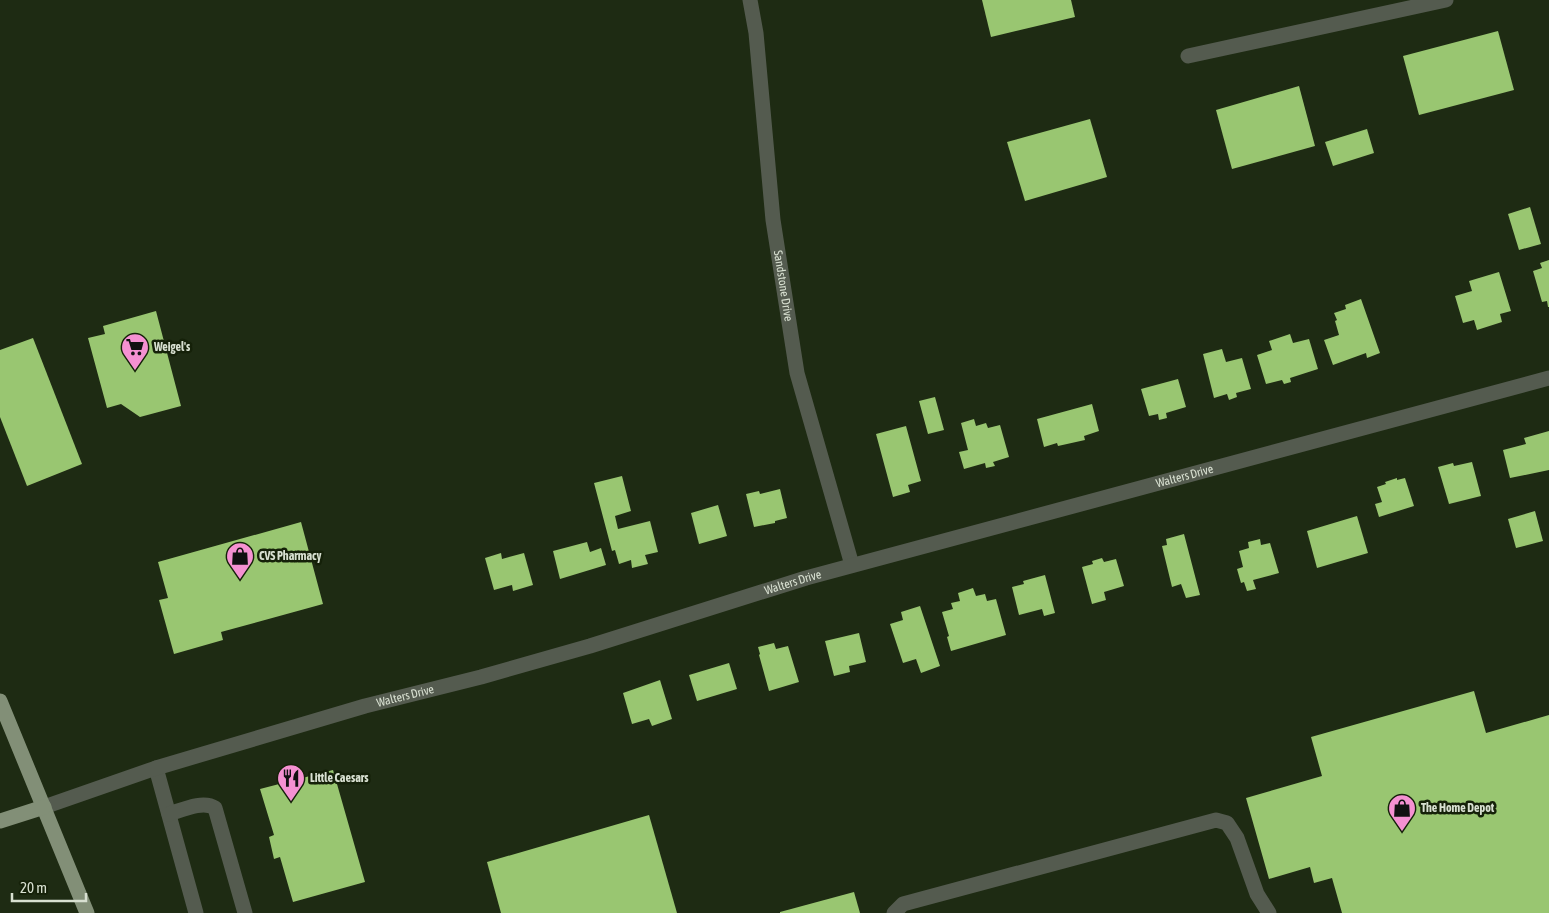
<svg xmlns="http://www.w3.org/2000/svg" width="1549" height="913" font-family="'Asap Condensed',sans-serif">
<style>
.building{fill:#99c671}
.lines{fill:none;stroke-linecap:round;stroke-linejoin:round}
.minor{stroke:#545b4f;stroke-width:15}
.major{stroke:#828f77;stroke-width:15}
.labels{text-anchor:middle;stroke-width:5;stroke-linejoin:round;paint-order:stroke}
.street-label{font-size:12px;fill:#d8e0d1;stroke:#152109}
.poi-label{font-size:12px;font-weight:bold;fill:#d8e0d1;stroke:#152109;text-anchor:start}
</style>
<rect width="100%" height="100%" fill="#1e2b13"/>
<!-- building -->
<g class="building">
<polygon points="982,0 1071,0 1075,17 991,37"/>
<polygon points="1498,31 1514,90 1419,115 1403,56"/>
<polygon points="1299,86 1315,146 1232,169 1216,110"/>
<polygon points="1090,119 1107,177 1025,201 1007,142"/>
<polygon points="1367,129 1374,153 1333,166 1325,142"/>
<polygon points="1530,207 1541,244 1519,250 1508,214"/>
<polygon points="1549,260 1549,307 1548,307 1547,301 1542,302 1533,271 1542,268 1540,263"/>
<polygon points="1499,272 1511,311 1500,314 1502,322 1477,330 1474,320 1463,323 1455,296 1472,291 1469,281"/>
<polygon points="1361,299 1380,353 1367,358 1366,353 1333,365 1324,340 1339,335 1335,321 1337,320 1334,313 1346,309 1345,305"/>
<polygon points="156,311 181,406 140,417 121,404 107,408 88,338 105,334 103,326"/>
<polygon points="1290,334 1293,343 1309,339 1318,369 1290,378 1291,382 1284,384 1282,380 1266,384 1257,355 1272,350 1269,341"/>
<polygon points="33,338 82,464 27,486 0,417 0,350"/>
<polygon points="1222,349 1226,362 1242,358 1251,389 1236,393 1237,397 1229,400 1227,394 1214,398 1203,354"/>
<polygon points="1178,379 1186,407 1166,413 1167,418 1159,420 1158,414 1149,416 1141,389"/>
<polygon points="935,397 944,430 928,434 919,401"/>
<polygon points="1092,404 1099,431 1084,436 1085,440 1058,446 1057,443 1044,447 1037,419"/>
<polygon points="974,419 976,426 986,423 988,428 1000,425 1009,457 993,462 995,466 986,468 985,463 964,469 959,452 968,450 961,423"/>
<polygon points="906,426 921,481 908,485 910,492 893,497 876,434"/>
<polygon points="1549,431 1549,470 1510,478 1503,450 1526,444 1524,438"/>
<polygon points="1472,462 1481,496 1449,504 1438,467 1453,463 1454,466"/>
<polygon points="622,476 631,511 615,516 618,529 650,521 658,552 645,555 648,564 632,568 631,560 619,564 615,550 612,551 594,483"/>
<polygon points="1397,478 1397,480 1405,478 1414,506 1379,517 1375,504 1382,502 1377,487 1386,484 1385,482"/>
<polygon points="780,489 787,518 775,521 775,523 754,527 746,494 759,491 760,494"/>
<polygon points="718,505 727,536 699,544 691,513"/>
<polygon points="1535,511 1543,541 1516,548 1508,519"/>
<polygon points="1357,516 1368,553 1317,568 1307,531"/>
<polygon points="301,522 323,604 221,632 223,640 174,654 159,600 168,598 158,562"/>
<polygon points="1184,534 1200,595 1186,598 1181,584 1172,587 1162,546 1167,545 1166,539"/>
<polygon points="1260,539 1261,545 1270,543 1279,573 1253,580 1256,589 1247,591 1244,582 1241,583 1237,569 1243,567 1239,551 1249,548 1248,542"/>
<polygon points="587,542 590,552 601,548 606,565 560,579 553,551"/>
<polygon points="501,553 502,559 524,553 533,585 513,591 512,585 494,590 485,558"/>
<polygon points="1102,558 1104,562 1116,559 1124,586 1104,592 1106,600 1092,604 1082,567 1093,564 1092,561"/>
<polygon points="1045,575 1055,613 1044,616 1042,609 1019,615 1012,587 1024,584 1023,581"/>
<polygon points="973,588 976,596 985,594 987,601 996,599 1006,635 951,651 947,637 949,636 942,612 953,609 951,603 960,601 958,593"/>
<polygon points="920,606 940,666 921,673 916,659 903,663 890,624 903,620 901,612"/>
<polygon points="859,633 866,662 849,666 850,672 834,676 825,641"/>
<polygon points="774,643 776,649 788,646 799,682 769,691 759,655 760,654 758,647"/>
<polygon points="729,663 737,689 697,701 689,675"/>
<polygon points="660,680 672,719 652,726 649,719 632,724 623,693"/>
<polygon points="1474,691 1486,733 1549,715 1549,913 1342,913 1332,878 1314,883 1310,867 1269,879 1246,798 1322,776 1311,737"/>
<polygon points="333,770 365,882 293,902 280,857 274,859 269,837 274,835 260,789"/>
<polygon points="649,815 677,913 501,913 487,862"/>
<polygon points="854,892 860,913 780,913 780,912"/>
</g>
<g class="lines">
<!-- minor -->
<g class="minor">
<path id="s1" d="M750 0 756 33 773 220 797 373 852 565"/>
<polyline points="1188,56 1446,0"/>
<polyline points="156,768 196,913"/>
<path id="s2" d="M44 807 156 768 365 706 481 677 590 646 806 578 1549 378"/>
<path d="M169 814C182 810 203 800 215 808L245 913"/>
<polyline points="894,913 903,904 1216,820 1227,823 1237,838 1257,894 1269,913"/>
</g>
<!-- major -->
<g class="major">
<polyline points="0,701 87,913"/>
<polyline points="0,821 44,807"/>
</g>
</g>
<!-- icons -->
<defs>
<g id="supermarket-pin" transform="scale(1.4375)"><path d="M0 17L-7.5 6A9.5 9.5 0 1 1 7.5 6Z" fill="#f591d2" stroke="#152109"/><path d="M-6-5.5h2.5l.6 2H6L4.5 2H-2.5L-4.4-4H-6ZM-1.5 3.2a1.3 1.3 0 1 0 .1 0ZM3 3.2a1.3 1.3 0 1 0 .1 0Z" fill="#111"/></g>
<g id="shop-pin" transform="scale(1.4375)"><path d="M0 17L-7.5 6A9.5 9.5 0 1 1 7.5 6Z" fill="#f591d2" stroke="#152109"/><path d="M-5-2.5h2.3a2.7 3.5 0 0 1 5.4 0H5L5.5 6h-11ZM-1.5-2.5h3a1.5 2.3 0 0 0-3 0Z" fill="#111"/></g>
<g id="restaurant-pin" transform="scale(1.4375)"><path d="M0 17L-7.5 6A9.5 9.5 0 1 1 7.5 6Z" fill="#f591d2" stroke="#152109"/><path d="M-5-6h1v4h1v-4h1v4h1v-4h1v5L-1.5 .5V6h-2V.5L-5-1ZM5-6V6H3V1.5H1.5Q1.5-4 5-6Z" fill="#111"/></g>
</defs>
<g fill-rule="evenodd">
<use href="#supermarket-pin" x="135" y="347"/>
<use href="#shop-pin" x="240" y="556"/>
<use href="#restaurant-pin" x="291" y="778"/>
<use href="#shop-pin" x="1402" y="808"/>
</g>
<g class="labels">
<!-- street labels -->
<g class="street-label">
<text dy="4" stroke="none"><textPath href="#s1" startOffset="288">Sandstone Drive</textPath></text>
<text dy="4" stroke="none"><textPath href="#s2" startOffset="1188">Walters Drive</textPath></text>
<text dy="4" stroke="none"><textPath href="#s2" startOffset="782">Walters Drive</textPath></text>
<text dy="4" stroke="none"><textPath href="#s2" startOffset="378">Walters Drive</textPath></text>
</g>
<!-- poi labels -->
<g class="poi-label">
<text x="154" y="351">Weigel's</text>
<text x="259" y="560">CVS Pharmacy</text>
<text x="310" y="782">Little Caesars</text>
<text x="1421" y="812">The Home Depot</text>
</g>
</g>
<!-- scale -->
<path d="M12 893v8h74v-8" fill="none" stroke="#d8e0d1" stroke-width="2.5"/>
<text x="20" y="893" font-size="15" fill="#d8e0d1" stroke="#152109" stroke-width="4" paint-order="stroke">20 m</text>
</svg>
